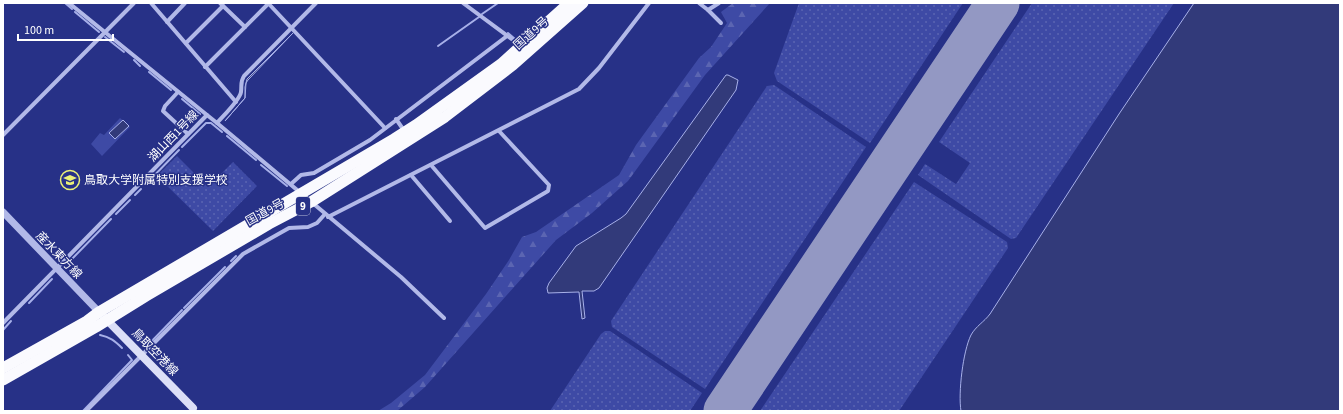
<svg xmlns="http://www.w3.org/2000/svg" width="1343" height="414" font-family="'Source Sans 3','Noto Sans JP',sans-serif">
<style>
.grass{fill:url(#grass-dots)}
.forest{fill:url(#forest-firs)}
.pitch{fill:#3e4aa5}
.water{fill:#323a7a;stroke:#a7b0e9}
.lines{fill:none;stroke-linecap:round;stroke-linejoin:round}
.stream{stroke:#a7b0e9;stroke-width:2}
.taxiway{stroke:#9398c3;stroke-width:17}
.runway{stroke:#9398c3;stroke-width:43}
.minor{stroke:#b2b9e8;stroke-width:4}
.tertiary{stroke:#b2b9e8;stroke-width:7}
.secondary{stroke:#dcdff7;stroke-width:8}
.trunk{stroke:#fafafe;stroke-width:11}
.labels{text-anchor:middle;stroke-width:3;stroke-linejoin:round;paint-order:stroke}
.shield{fill:#273187;stroke:#bec1db;stroke-width:1}
.shield-label{font-size:11px;font-weight:bold;fill:#fff}
.street-label{font-size:12px;fill:#fff;stroke:#273187}
.poi-label{font-size:12px;fill:#fff;stroke:#273187;text-anchor:start}
</style>
<defs>
<pattern id="grass-dots" width="8" height="8" patternUnits="userSpaceOnUse"><rect width="8" height="8" fill="#3e4aa5"/><path d="M2 2h.1M6 6h.1" fill="none" stroke="#5b65b2" stroke-width="1.8" stroke-linecap="round"/></pattern>
<pattern id="forest-firs" width="22" height="20" patternUnits="userSpaceOnUse"><rect width="22" height="20" fill="#3e4aa5"/><path d="M5 1l3.5 6h-7zM16 11l3.5 6h-7z" fill="#5b65b2"/></pattern>
</defs>
<rect width="100%" height="100%" fill="#273187"/>
<!-- grass -->
<g class="grass">
<polygon points="799,3 963,3 870,143 777,81 774,73"/>
<polygon points="1032,3 1174,3 1016,238 1011,239 918,175 925,164 956,184 970,163 939,142"/>
<polygon points="774,85 866,147 705,389 612,327 611,321 767,86"/>
<polygon points="177,156 208,187 233,162 257,186 213,231 157,176"/>
<polygon points="914,182 1007,242 1008,248 899,411 760,411"/>
<polygon points="605,331 610,331 702,393 690,411 550,411 601,334"/>
</g>
<!-- forest -->
<polygon class="forest" points="733,3 770,3 705,75 628,181 592,213 556,240 425,387 397,411 378,411 391,403 425,375 486,294 509,260 522,237 536,232 619,175 636,145 699,58 711,47 727,23 721,12"/>
<!-- pitch -->
<polygon class="pitch" points="120,118 130,127 102,156 91,144 100,133 104,135"/>
<!-- water -->
<g class="water">
<path d="M1194 3H1340V411H961C958 393 963 351 971 335 976 326 984 322 990 314L1119 114Z"/>
<polygon points="293,33 248,80 246,83 245,98 225,121 245,98 245,87 247,79"/>
<polygon points="726,75 728,75 738,80 736,90 599,288 594,291 582,291 585,318 582,319 579,292 548,293 547,288 549,283 576,246 621,218 626,214"/>
<polygon points="123,120 129,126 115,139 109,133"/>
</g>
<g class="lines">
<!-- stream -->
<g class="stream">
<polyline points="65,3 72,9"/>
<polyline points="75,12 99,32"/>
<polyline points="482,14 498,3"/>
<polyline points="508,33 515,39"/>
<polyline points="105,37 124,52"/>
<polyline points="438,46 479,17"/>
<polyline points="134,60 140,66"/>
<polyline points="149,72 171,90"/>
<polyline points="182,99 200,114"/>
<polyline points="227,136 256,160"/>
<polyline points="182,147 206,123 211,123 222,132"/>
<polyline points="261,165 287,186"/>
<polyline points="147,183 179,150"/>
<polyline points="135,195 141,189"/>
<polyline points="116,214 130,200"/>
<polyline points="231,261 236,256"/>
<polyline points="69,262 111,219"/>
<polyline points="29,303 52,279"/>
<polyline points="184,308 225,267"/>
<polyline points="3,330 11,321"/>
<path d="M100 335C110 337 115 341 122 348"/>
<polyline points="146,347 182,310"/>
<polyline points="83,411 132,360 128,355"/>
</g>
<!-- taxiway -->
<polyline class="taxiway" points="993,10 997,3"/>
<!-- runway -->
<polyline class="runway" points="725,411 998,3"/>
<!-- minor -->
<g class="minor">
<polyline points="69,3 207,115"/>
<polyline points="151,3 236,102"/>
<polyline points="220,3 245,27"/>
<polyline points="268,3 385,128"/>
<polyline points="463,3 521,46"/>
<polyline points="699,3 708,10 721,23"/>
<polyline points="708,10 719,3"/>
<polyline points="167,22 185,3"/>
<polyline points="186,43 223,6"/>
<polyline points="205,67 269,3"/>
<polyline points="178,92 165,106 163,111 188,134"/>
<polyline points="396,119 405,132"/>
<polyline points="217,123 401,277 444,318"/>
<polyline points="3,135 134,3"/>
<polyline points="431,165 485,228 548,191 549,185 499,131"/>
<polyline points="411,175 450,221"/>
<polyline points="291,184 301,175 314,173 370,140 507,36"/>
<polyline points="328,217 579,89 599,68 649,3"/>
<path d="M3 323 207 115 217 123C223 116 240 100 241 92 242 85 240 82 244 76L316 3"/>
<polyline points="86,411 243,254 289,228 308,227 317,223 325,214"/>
</g>
<!-- tertiary -->
<polyline class="tertiary" points="3,212 99,312"/>
<!-- secondary -->
<polyline class="secondary" points="104,317 193,408"/>
<!-- trunk -->
<g class="trunk">
<polyline points="3,368 87,321 99,312 394,139 416,125 501,64 569,3"/>
<polyline points="3,380 96,327 146,296 269,224 311,202 445,117 513,65 583,3"/>
</g>
</g>
<!-- icons -->
<defs>
<g id="school-ring" transform="scale(1)"><circle r="9.5" fill="#273187" stroke="#ecf178" stroke-width="1.5"/><path d="M0-5L7-2L0 1L-7-2ZM-4 1L0 2.5L4 1V4Q0 6-4 4Z" fill="#ecf178"/></g>
</defs>
<g fill-rule="evenodd">
<use href="#school-ring" x="70" y="180"/>
</g>
<g class="labels">
<!-- shield labels -->
<rect class="shield" x="296" y="197" width="14" height="18" rx="3"/>
<g class="shield-label">
<text x="303" y="210">9</text>
</g>
<!-- street labels -->
<g class="street-label">
<text transform="translate(531 33) rotate(-42)" y="4">国道9号</text>
<text transform="translate(173 136) rotate(-46)" y="4">湖山西1号線</text>
<text transform="translate(265 212) rotate(-29)" y="4">国道9号</text>
<text transform="translate(59 255) rotate(46)" y="4">産水東方線</text>
<text transform="translate(155 352) rotate(46)" y="4">鳥取空港線</text>
</g>
<!-- poi labels -->
<g class="poi-label">
<text x="84" y="184">鳥取大学附属特別支援学校</text>
</g>
</g>
<!-- border -->
<rect width="1343" height="414" fill="none" stroke="#ffffff" stroke-width="8"/>
<!-- scale -->
<path d="M18 34v6h95v-6" fill="none" stroke="#ffffff" stroke-width="2"/>
<text x="24" y="34" font-size="12" fill="#ffffff" stroke="#273187" stroke-width="3" paint-order="stroke">100 m</text>
</svg>
